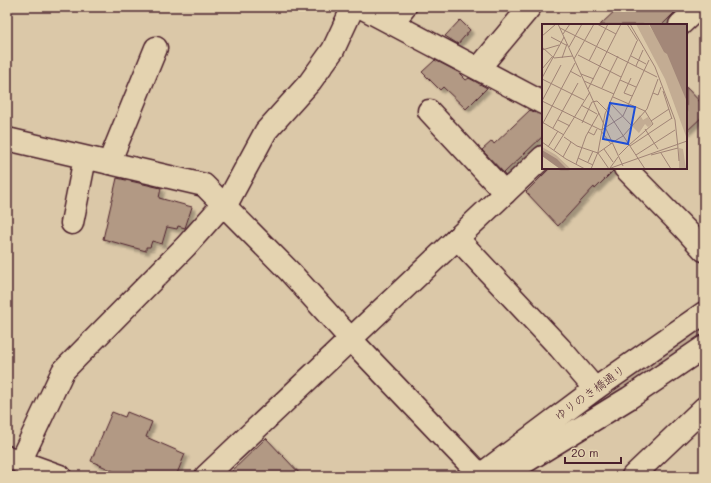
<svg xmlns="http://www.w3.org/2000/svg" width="711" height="483" font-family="Mali,'Klee One',sans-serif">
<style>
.green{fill:#c3ac93;stroke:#86665f}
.building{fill:#b29984;stroke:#4a1f2b;filter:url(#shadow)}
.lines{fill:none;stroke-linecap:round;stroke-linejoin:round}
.minor-casing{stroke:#4a1f2b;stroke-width:25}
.major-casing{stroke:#4a1f2b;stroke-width:25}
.minor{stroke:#e4d3b0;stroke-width:22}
.major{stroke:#e4d3b0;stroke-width:22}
.labels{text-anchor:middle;stroke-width:3;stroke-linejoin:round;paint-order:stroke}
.street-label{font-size:12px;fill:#4a1f2b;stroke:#e4d3b0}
.inset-road{fill:none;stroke:#a18476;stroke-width:1}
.view{fill:#1d4ed8;fill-opacity:0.15;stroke:#1d4ed8;stroke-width:2}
.inset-edge{fill:none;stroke:#4a1f2b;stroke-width:2}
</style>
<defs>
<filter id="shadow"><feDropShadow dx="3.5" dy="3.5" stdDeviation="1" flood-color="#0004"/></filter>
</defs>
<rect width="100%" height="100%" fill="#dbc8a8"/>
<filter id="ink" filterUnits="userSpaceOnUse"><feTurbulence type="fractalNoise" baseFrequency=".025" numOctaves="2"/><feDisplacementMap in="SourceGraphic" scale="8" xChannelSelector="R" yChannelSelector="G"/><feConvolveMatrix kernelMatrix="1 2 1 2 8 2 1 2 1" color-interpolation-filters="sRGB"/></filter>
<g filter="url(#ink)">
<!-- green -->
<polygon class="green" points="704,323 704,338 620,395 547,435"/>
<!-- building -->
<g class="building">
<polygon points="619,7 680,7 662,25 600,25"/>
<polygon points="460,20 470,30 458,44 445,36"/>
<polygon points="435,60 458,72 466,80 469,78 487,88 466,109 443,87 440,90 422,72"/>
<polygon points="686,87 704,106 704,115 686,132"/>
<polygon points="530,110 543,115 543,136 504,173 482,150 492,141 494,144"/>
<polygon points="550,168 613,168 613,171 595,189 594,187 558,226 526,192"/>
<polygon points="117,178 161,188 159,198 192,207 185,228 178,226 177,229 167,227 162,244 152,241 150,247 146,247 146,251 103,239"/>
<polygon points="112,412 125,417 127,412 152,422 146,437 185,454 176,476 124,476 91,461"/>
<polygon points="266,438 302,476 227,476"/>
</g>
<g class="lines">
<!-- minor casing -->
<g class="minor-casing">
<g id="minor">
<polyline points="361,7 543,103"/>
<polyline points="392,23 405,7"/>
<polyline points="680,25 699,7"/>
<polyline points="479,68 530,7"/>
<polyline points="429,111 505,193"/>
<polyline points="7,139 204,185 290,272 357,346 480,475"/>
<polyline points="109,163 156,48"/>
<polyline points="625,168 685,229 704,250"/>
<polyline points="72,223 85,158"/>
<polyline points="457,238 560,348 595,389"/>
<polyline points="7,457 60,476"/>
<polyline points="20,462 63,371 186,246 218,210 227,203 266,131 310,82 333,50 353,7"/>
<polyline points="206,476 543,157"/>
<polyline points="633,476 704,408"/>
</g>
</g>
<!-- major casing -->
<g class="major-casing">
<g id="major">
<polyline points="479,476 595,389 704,313"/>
<polyline points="502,476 629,398 704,347"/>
</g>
</g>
<!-- minor -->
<use href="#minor" class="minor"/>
<!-- major -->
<use href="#major" class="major"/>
</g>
</g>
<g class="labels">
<!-- street labels -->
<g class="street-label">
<text transform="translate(590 393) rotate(-36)" y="4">ゆりのき橋通り</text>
</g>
</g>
<!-- overview -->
<g transform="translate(542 24)">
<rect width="145" height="145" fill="#dbc8a8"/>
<path d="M94 0H106L125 29 136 52 145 78V115L123 55ZM98 91 101 96 106 93 110 100 106 103 103 100 97 109 90 102ZM0 123 14 131 29 145H25L0 126ZM137 124 141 125 144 145H137Z" fill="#c3ac93"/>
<path d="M107 0H145V78L125 30 122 28ZM0 126 15 135 25 145H18L0 132Z" fill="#a38778"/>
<path class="inset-road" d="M16 0 81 142M55 0 74 10M85 0 96 17M88 0 113 43 133 96 136 124 109 131M18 4 115 53M21 10 28 0M0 12 14 0M9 13 24 21M0 23 12 34 31 32M27 23 40 0M0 26 17 21M36 31 79 53M89 32 104 40M20 34 25 20M32 35 52 0M47 37 66 0M94 42 101 26M0 45 10 33M28 47 39 53M39 50 52 55M0 54 22 13M89 54 82 69 90 72M0 55 42 76M78 56 94 63M42 57 72 70M60 64 76 32M46 65 79 0M121 67 130 95M111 69 116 71 119 63M71 73 103 87 111 100 87 121M0 77 59 106 63 104M0 77 19 41M69 80 89 101M39 81 55 90M16 96 28 102M109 97 127 85M0 98 22 111M40 99 50 78 55 77 65 87 103 145M0 101 33 39M64 103 81 92 107 36M11 104 36 59M103 105 116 125M59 107 69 120M46 108 52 111 55 105M22 113 35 122 56 129M0 118 24 135 43 145M71 118 81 112 105 85 116 55M88 122 130 94M6 123 16 107M136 124 137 137M62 125 71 138M12 126 48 68M119 129 129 145M77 131 87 121M94 131 133 106M21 133 29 118M36 134 51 141M46 138 51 127M34 140 44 112 57 89M68 144 76 133M49 145 56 128 63 90 95 17M66 145 145 117M67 145 56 129 70 119"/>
<path class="view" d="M68 79 93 83 86 120 61 115Z"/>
<rect width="145" height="145" class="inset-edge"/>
</g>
<!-- margin -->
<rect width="711" height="483" fill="none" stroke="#e4d3b0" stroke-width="24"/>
<rect x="12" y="12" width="687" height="459" fill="none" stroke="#4a1f2b" stroke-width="1.5" filter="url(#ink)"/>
<!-- scale -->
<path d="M565 457v6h56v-6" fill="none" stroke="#4a1f2b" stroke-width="2"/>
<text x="571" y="457" font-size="12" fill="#4a1f2b" stroke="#e4d3b0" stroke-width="3" paint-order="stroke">20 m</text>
</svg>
